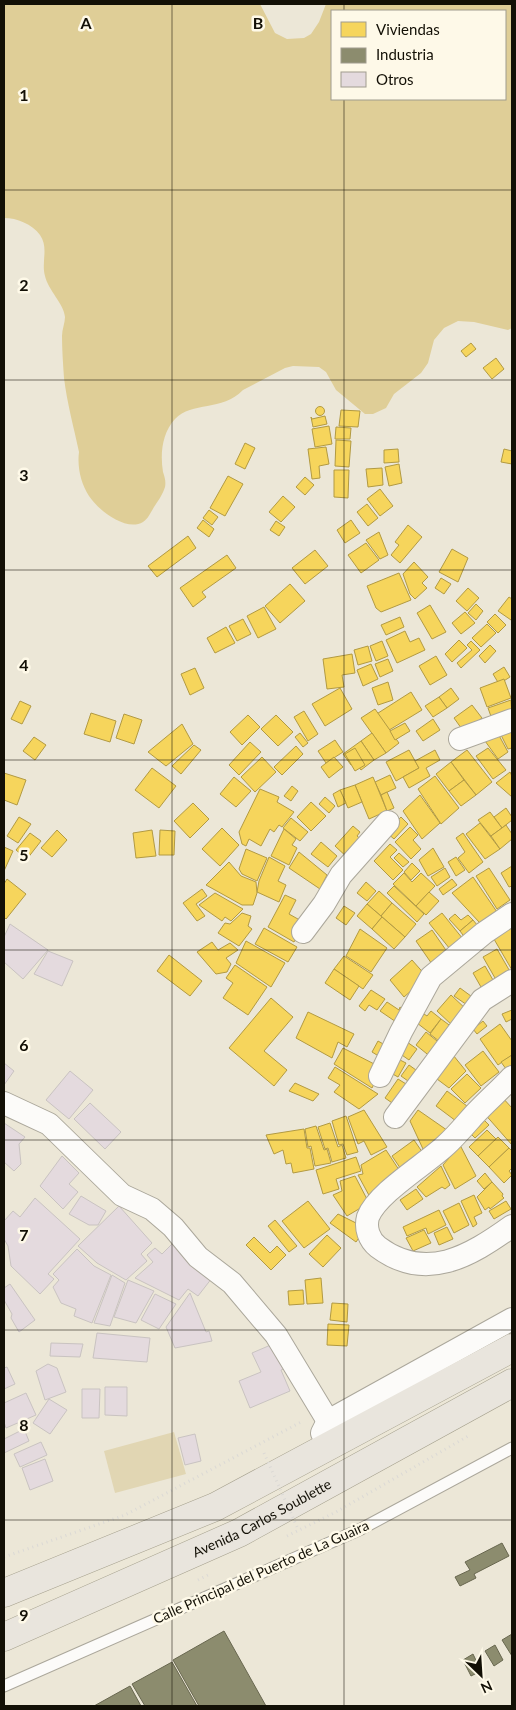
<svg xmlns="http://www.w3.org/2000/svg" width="516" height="1710" font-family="Lato,sans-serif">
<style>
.green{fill:#e1d6b3}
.forest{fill:#dfce97;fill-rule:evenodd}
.homes{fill:#f6d55c;stroke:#b29a42}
.industry{fill:#8c8c6e;stroke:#68674f}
.building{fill:#e4dade;stroke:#c9c3c1}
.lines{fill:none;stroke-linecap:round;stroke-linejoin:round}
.service-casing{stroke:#aba79b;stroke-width:13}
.minor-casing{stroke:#aba79b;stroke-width:24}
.primary-casing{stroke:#a5a08d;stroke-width:29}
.path{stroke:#dbd9d5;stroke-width:3;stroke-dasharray:1 4;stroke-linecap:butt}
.service{stroke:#fcfbf9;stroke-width:11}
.minor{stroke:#fcfbf9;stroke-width:22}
.primary{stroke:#e9e5dd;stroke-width:28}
.path-bridge{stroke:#dbd9d5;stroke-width:3;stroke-dasharray:1 4;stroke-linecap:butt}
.grid{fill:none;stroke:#131006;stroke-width:1;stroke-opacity:0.55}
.labels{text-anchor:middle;stroke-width:5;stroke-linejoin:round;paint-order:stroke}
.street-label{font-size:14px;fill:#131006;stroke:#fef9e8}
.grid-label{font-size:16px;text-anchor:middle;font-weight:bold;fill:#131006;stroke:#fef9e8;stroke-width:5;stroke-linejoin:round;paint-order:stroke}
</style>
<rect width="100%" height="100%" fill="#ece7d7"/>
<!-- green -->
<polygon class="green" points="174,1432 186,1474 115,1493 104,1451"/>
<!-- forest -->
<path class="forest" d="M4 4H260L275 33 287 39 304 38 311 34 319 22 326 4H512V328L508 330 474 322 458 321 444 328 434 340 428 363 421 373 394 394 386 408 373 414H365L336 390 326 372 319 367 293 366 285 368 243 390C222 412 192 401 175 419 162 433 160 454 163 472 165 478 166 482 165 487 163 494 158 501 154 507 151 512 148 519 143 522 126 532 98 510 89 496 81 484 77 467 79 452 74 428 67 403 64 378 63 364 62 349 62 336 62 329 65 323 65 317 64 304 48 290 45 276 41 262 49 248 40 235 32 224 17 218 4 218ZM332 11H505V99H332Z"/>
<!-- homes -->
<g class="homes">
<polygon points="471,343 476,349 466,357 461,351"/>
<polygon points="496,358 504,369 492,379 483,368"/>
<circle cx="320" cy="411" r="4.5"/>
<polygon points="341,410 360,411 358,427 339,426"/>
<polygon points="325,416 327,424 313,427 311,417 312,419"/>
<polygon points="329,426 332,444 315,447 312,429"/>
<polygon points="336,427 351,428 350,439 335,439"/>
<polygon points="336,440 351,441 349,467 335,466"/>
<polygon points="245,443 255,448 245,469 235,464"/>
<polygon points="326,447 329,464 319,466 320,478 312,479 308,449"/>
<polygon points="398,449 399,462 384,463 384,450"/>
<polygon points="504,449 512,451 512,464 501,462"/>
<polygon points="399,464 402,483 389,486 385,467"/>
<polygon points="382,468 383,485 368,487 366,469"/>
<polygon points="334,470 349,470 348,498 334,497"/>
<polygon points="228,476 243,484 225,516 210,508"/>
<polygon points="305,477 314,485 305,495 296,487"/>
<polygon points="380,489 393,506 380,516 367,499"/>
<polygon points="283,496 295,507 281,522 269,512"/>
<polygon points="367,504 378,518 368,526 357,512"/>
<polygon points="209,510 218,517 212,525 203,518"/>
<polygon points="203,520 214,529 209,537 197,528"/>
<polygon points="351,520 360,533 345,543 337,530"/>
<polygon points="276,521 285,527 279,536 270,530"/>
<polygon points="408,525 422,537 400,563 391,555 399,545 395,542"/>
<polygon points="379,532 388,555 380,559 366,540"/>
<polygon points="188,536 196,548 157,577 148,566"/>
<polygon points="366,543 379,560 361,573 348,555"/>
<polygon points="452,549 468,558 458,582 439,572"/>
<polygon points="315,550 328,566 305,584 292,568"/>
<polygon points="227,555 236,568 202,592 206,597 193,607 180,588"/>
<polygon points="414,562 428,577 422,583 427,588 415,599 410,594 403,574"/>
<polygon points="399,573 411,600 381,612 376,608 367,586"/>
<polygon points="441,578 451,584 444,594 435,588"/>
<polygon points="290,584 305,601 280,623 265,606"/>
<polygon points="468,588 479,598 467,611 456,601"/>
<polygon points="509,597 512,599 512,618 511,620 498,611"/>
<polygon points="476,604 483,611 476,620 468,613"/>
<polygon points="430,605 446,632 432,639 417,613"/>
<polygon points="264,607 276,629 258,638 247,616"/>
<polygon points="465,612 475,623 461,634 452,623"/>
<polygon points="495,614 506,625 498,633 487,622"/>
<polygon points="400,617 404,627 386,635 381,625"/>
<polygon points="243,619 251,634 237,641 229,626"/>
<polygon points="487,624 496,633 481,647 472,638"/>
<polygon points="226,627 235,643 215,653 207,638"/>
<polygon points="405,631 410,642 419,638 425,650 397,663 386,640"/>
<polygon points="459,640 467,648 452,662 445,654"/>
<polygon points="382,641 388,656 376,661 370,646"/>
<polygon points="471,641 480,650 461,668 457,663 472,650 467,645"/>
<polygon points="490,645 496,651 485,663 479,656"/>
<polygon points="368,646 372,661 358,665 354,650"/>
<polygon points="352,654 355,673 342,675 344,687 327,689 323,659"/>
<polygon points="436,656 447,675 430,685 419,666"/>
<polygon points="388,659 393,671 380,677 375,664"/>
<polygon points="371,664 378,679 363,686 357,670"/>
<polygon points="504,667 510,677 499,684 493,674"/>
<polygon points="195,668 204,688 190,695 181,674"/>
<polygon points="504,679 511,698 487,707 480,688"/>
<polygon points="388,682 393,700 378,705 372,688"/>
<polygon points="340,688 352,709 325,726 312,704"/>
<polygon points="451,688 459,699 447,708 439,697"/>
<polygon points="411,692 422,710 386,732 375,715"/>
<polygon points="439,697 447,708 433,717 425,706"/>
<polygon points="511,700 512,715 493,722 488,708"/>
<polygon points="20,701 31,706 22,724 11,719"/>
<polygon points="472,705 482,718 464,732 454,718"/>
<polygon points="375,709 399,743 386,753 361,718"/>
<polygon points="304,711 318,734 308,741 294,717"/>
<polygon points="91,713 116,721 110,742 84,734"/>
<polygon points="124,714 142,720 134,744 116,738"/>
<polygon points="248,715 260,727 242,745 230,732"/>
<polygon points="276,715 293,732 278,746 261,729"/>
<polygon points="433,719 440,730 423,741 416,731"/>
<polygon points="405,723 410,731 395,740 390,731"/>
<polygon points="182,724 193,744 166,766 148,752"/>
<polygon points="512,724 512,748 508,749 497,727"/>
<polygon points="496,730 508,752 498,759 480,734"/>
<polygon points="300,733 308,743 303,747 295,737"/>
<polygon points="372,733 386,753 374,760 361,741"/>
<polygon points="34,737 46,745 35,760 23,751"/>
<polygon points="335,740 343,752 326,763 318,751"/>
<polygon points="361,741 374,760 361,770 355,762 351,765 343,754"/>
<polygon points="250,742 261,752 239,775 229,765"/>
<polygon points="194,745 201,750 181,774 172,766"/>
<polygon points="296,746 303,754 282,775 274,767"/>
<polygon points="355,748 365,765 355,771 345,754"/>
<polygon points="488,748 506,770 493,779 476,756"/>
<polygon points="409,750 419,768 396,781 386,762"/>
<polygon points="435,750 440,760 426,768 430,776 409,788 403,777 419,768 415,761"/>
<polygon points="467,750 492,782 476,795 451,762"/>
<polygon points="262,757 276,772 255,792 241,777"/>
<polygon points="334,757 343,767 329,778 321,767"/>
<polygon points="451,762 464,780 449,791 436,774"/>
<polygon points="152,768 176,786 159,808 135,790"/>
<polygon points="510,772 512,776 512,797 496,783"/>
<polygon points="4,773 26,780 17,805 4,800"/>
<polygon points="390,775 396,788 381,795 375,782"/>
<polygon points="435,776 459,808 441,824 418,789"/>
<polygon points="234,777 251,791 236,807 220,794"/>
<polygon points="373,777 387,811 369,819 355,785"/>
<polygon points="464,780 476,795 461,806 449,791"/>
<polygon points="355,785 362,802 348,808 340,790"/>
<polygon points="292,786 298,791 291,801 284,796"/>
<polygon points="260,789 279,797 277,802 294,812 282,827 279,825 274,832 270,829 261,846 249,839 246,846 242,844 239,832"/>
<polygon points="340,790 346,803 338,807 333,794"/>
<polygon points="387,792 394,808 387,811 381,795"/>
<polygon points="420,795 440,823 422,839 403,811"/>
<polygon points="325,797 335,806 329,813 319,804"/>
<polygon points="311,802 326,816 311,831 297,817"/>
<polygon points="193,803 209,819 190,838 174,821"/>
<polygon points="506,808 512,817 512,820 502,828 494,817"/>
<polygon points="490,812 502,828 491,836 478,820"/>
<polygon points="19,817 31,824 18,843 7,836"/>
<polygon points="401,817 408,824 394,839 386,832"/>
<polygon points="291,818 308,832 300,841 283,828"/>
<polygon points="480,823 500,849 485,859 466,834"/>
<polygon points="506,825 512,834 512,839 500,849 491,836"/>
<polygon points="353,826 360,832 357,836 363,841 348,858 335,846"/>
<polygon points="410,827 418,835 413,840 421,849 411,859 395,842"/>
<polygon points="222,828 239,845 220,866 202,849"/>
<polygon points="284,829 296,839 292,845 297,848 289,865 271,856"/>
<polygon points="57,830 67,840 52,857 41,848"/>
<polygon points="152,830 156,856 136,858 133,833"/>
<polygon points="160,830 175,831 174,855 159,855"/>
<polygon points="30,833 41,841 27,859 16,850"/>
<polygon points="463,833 483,862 469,873 458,858 465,852 456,838"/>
<polygon points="321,842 337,856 328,867 311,854"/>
<polygon points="390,844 397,850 390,857 403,870 393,880 374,861"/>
<polygon points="4,847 13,851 4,871"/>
<polygon points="433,848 444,867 428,876 419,860"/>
<polygon points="246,849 267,858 257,881 242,874 239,869"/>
<polygon points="299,852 327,875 320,889 289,868"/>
<polygon points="399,853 409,862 403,867 394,858"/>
<polygon points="269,857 285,866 278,881 286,885 279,902 257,892 259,881"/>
<polygon points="456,857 465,870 456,876 448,862"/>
<polygon points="229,862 241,876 256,882 257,893 253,905 242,905 206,885"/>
<polygon points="412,863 420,871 411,880 404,872"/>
<polygon points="512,866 512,886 509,887 501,873"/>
<polygon points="445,868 450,877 437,886 431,877"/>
<polygon points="489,868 510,900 497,909 476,876"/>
<polygon points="404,873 412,882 421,873 435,886 416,906 393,884"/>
<polygon points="473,877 497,912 480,923 452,893"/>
<polygon points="7,879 26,894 6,919 4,917 4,884"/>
<polygon points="452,879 457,885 443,895 439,889"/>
<polygon points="366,882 376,891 367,901 357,893"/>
<polygon points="394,886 424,914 417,922 387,893"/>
<polygon points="202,889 207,896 196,904 205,916 197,921 183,903"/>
<polygon points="379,891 392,903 381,916 367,904"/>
<polygon points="429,892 439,901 426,915 416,906"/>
<polygon points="215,893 243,909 231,921 225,917 222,921 199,905"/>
<polygon points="285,895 296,900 289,914 305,923 294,942 268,927"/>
<polygon points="392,903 416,924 405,937 381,916"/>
<polygon points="367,904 382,917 372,929 357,916"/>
<polygon points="344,906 355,913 346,925 336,918"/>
<polygon points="242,913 251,916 248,926 252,929 239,946 218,933 225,923 230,924"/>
<polygon points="442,913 467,944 454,954 429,923"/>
<polygon points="455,914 461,920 468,915 473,920 460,931 449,919"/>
<polygon points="382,917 405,937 394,949 372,929"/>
<polygon points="473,920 482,931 469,943 460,931"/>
<polygon points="512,922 512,970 491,934"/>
<polygon points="264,928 297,947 288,962 255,944"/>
<polygon points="360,929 387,948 371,972 346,956"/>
<polygon points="432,930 450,956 434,967 416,941"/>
<polygon points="246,941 285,963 271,987 236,963"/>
<polygon points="212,942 218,950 230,943 238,950 226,958 231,964 227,972 216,974 197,952"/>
<polygon points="497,949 512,975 499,985 483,957"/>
<polygon points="169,955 202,981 190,996 157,971"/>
<polygon points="344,956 373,975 363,989 334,969"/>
<polygon points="412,960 427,977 404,997 390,980"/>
<polygon points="235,965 267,987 248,1015 223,998 233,983 226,978"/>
<polygon points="485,966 497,987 485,994 473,973"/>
<polygon points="334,969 359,986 350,1000 325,983"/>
<polygon points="460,988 475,999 470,1007 454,996"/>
<polygon points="371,990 385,999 377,1010 369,1005 365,1011 359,1006"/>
<polygon points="451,995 468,1011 453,1026 437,1011"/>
<polygon points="271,998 293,1017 264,1051 287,1070 274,1086 229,1048"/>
<polygon points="387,1002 399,1010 400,1007 407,1012 399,1024 380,1011"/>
<polygon points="512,1010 512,1019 506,1022 502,1014"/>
<polygon points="431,1011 441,1019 430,1033 417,1023 424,1014 427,1016"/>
<polygon points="308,1012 354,1034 347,1047 338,1042 332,1058 296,1038"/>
<polygon points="441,1019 456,1030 444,1045 430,1034"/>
<polygon points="483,1021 487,1026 477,1034 473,1029"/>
<polygon points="500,1024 512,1041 512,1055 498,1065 480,1039"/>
<polygon points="426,1032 442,1045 432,1058 416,1045"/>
<polygon points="378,1041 392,1049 385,1060 372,1052"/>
<polygon points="407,1042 417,1049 409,1060 399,1053"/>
<polygon points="343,1048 382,1068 372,1088 334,1064"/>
<polygon points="449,1050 466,1071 449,1088 433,1076"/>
<polygon points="483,1051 499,1072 481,1086 465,1065"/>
<polygon points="512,1055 512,1072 509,1073 501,1062"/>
<polygon points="396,1058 406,1063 398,1077 389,1072"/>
<polygon points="409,1065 416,1070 408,1081 401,1076"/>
<polygon points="335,1067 378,1094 359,1109 334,1092 340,1085 328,1078"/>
<polygon points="467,1074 481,1088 465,1103 451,1089"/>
<polygon points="398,1079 411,1087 398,1107 385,1098"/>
<polygon points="295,1083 319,1094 313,1101 289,1091"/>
<polygon points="447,1091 467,1106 456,1121 436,1106"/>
<polygon points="501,1096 512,1108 512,1145 483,1112"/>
<polygon points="364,1110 387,1147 371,1155 364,1141 358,1144 348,1117"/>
<polygon points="418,1110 454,1135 433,1162 423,1149 410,1121"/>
<polygon points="346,1116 358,1152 347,1155 343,1144 339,1145 332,1121"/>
<polygon points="481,1117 489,1125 475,1138 467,1130"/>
<polygon points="330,1123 338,1147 342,1145 346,1158 332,1162 328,1148 325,1149 318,1127"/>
<polygon points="316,1126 324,1150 327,1149 331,1163 315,1166 311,1146 308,1147 305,1129"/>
<polygon points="304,1129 307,1148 310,1148 314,1169 293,1173 291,1163 286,1164 283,1150 274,1154 266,1135"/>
<polygon points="487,1130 496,1139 478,1156 469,1147"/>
<polygon points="498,1137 509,1148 489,1167 478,1156"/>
<polygon points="414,1140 427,1159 405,1175 392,1156"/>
<polygon points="460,1145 476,1176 455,1189 443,1165"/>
<polygon points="509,1148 512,1151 512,1168 509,1171 512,1175 504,1183 489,1167"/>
<polygon points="386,1150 403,1176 371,1199 358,1175 363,1174 361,1165"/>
<polygon points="356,1157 361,1171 336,1179 339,1189 323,1194 316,1170"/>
<polygon points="441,1166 450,1185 445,1189 442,1187 426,1197 417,1187"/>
<polygon points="485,1173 492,1182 484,1189 477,1181"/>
<polygon points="355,1176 369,1203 347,1216 333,1195 342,1191 340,1181"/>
<polygon points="492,1182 503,1194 502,1196 504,1198 490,1209 489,1207 485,1210 477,1197"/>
<polygon points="416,1189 423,1199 407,1210 400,1200"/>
<polygon points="474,1195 482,1213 474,1217 477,1224 473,1227 461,1201"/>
<polygon points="308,1201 330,1229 304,1248 282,1221"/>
<polygon points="506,1201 511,1209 494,1219 489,1211"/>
<polygon points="459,1203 469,1225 454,1233 443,1211"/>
<polygon points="439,1210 446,1225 428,1234 426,1228 407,1236 403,1227"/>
<polygon points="338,1214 366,1228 356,1242 330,1223"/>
<polygon points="275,1220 297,1246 289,1252 268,1226"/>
<polygon points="447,1227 453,1239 439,1245 434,1233"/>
<polygon points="424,1230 431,1243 413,1251 406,1238"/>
<polygon points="327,1235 341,1248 323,1267 309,1254"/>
<polygon points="254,1237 270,1253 277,1246 286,1255 271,1270 246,1245"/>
<polygon points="321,1278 323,1303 307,1304 305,1280"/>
<polygon points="303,1290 304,1304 289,1305 288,1291"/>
<polygon points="332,1303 348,1304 347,1322 330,1320"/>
<polygon points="328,1324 349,1325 347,1346 327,1345"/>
</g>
<!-- industry -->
<g class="industry">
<polygon points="502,1543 509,1556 474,1574 476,1578 460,1586 455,1577 470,1570 465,1562"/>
<polygon points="224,1631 266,1706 199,1706 173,1660"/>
<polygon points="512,1634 512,1656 502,1640"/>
<polygon points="495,1645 503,1660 494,1666 485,1651"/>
<polygon points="473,1654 481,1671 471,1676 463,1660"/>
<polygon points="172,1662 197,1706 145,1706 132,1684"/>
<polygon points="130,1686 141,1706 94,1706"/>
</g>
<!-- building -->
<g class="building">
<polygon points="10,924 48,950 23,979 4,962 4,937"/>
<polygon points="48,951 73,961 62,986 34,974"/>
<polygon points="4,1063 14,1071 4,1085"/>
<polygon points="70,1071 93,1090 69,1119 46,1100"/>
<polygon points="90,1103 121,1132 105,1149 74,1119"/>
<polygon points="4,1123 25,1137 19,1144 21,1164 14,1171 4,1162"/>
<polygon points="62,1156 79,1173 69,1184 78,1192 63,1209 40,1186"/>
<polygon points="81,1196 106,1211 98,1225 89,1225 69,1214"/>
<polygon points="35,1198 80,1239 48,1274 54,1279 40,1294 11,1266 8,1246 4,1239 4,1221 13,1211 20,1217"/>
<polygon points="119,1206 152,1243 141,1254 147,1261 126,1280 97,1263 78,1246"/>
<polygon points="174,1242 212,1278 198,1296 188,1289 179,1300 135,1278 153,1262 147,1255 155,1248 162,1254"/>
<polygon points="77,1249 94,1266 111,1275 92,1323 74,1316 76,1309 61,1303 53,1287 59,1280 53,1274"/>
<polygon points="112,1275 125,1283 110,1326 94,1323"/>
<polygon points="128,1280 154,1291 136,1323 114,1317"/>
<polygon points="10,1284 35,1320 19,1332 11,1318 12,1314 4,1300 4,1288"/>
<polygon points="190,1293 206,1332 209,1331 212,1341 175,1348 166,1327"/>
<polygon points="155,1294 176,1304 159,1329 141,1320"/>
<polygon points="97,1333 150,1338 147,1362 93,1358"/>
<polygon points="51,1343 83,1344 80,1357 50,1356"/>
<polygon points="273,1344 284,1369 281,1370 290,1391 250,1408 239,1381 261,1372 252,1353"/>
<polygon points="48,1364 57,1368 66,1392 45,1400 36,1371"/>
<polygon points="7,1367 15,1384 4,1389 4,1368"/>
<polygon points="105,1387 127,1387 127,1416 105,1415"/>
<polygon points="82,1389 100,1389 99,1418 82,1418"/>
<polygon points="26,1393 36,1415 6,1428 4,1422 4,1403"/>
<polygon points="49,1399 67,1410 50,1434 33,1423"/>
<polygon points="24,1429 29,1441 4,1453 4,1439"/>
<polygon points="195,1434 201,1461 185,1465 178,1438"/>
<polygon points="41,1442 47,1455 20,1467 14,1454"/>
<polygon points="45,1459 53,1481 30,1490 22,1468"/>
</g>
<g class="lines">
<!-- service casing -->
<g class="service-casing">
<polyline id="service" points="4,1686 361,1529 512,1448"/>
</g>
<!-- minor casing -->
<g class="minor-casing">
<g id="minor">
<polyline points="460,739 512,720"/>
<polyline points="303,932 324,904 341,875 388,822"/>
<polyline points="380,1076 401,1032 431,977 484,933 512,914"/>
<path d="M512 1077C500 1090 486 1102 474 1115 465 1125 456 1136 446 1145 426 1164 377 1193 368 1217 365 1228 369 1240 378 1247 426 1283 470 1256 512 1226"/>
<polyline points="4,1103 49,1124 122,1195 152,1209 173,1227 198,1257 232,1283 276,1335 328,1421"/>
<polyline points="395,1117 482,1000 512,981"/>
<polyline points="322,1433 328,1421 512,1319"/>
</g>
</g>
<!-- primary casing -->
<g class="primary-casing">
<g id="primary">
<polyline points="4,1593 215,1507 512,1348"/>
<path id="s1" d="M4 1637 239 1533 512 1383"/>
</g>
</g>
<!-- path -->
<g class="path">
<polyline points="287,1536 336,1512 470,1435"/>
<polyline points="4,1557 125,1515 303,1421"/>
<polyline points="198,1580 210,1574"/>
</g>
<!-- service -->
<use href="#service" class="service"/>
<!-- minor -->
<use href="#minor" class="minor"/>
<!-- primary -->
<use href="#primary" class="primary"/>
<!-- path-bridge -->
<polyline class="path-bridge" points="264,1453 298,1529"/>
</g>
<!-- grid -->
<path class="grid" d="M172 4V1706M344 4V11M344 99V1706M4 190H512M4 380H512M4 570H512M4 760H512M4 950H512M4 1140H512M4 1330H512M4 1520H512"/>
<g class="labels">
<!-- street labels -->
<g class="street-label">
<text dy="5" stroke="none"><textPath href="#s1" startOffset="284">Avenida Carlos Soublette</textPath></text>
<text transform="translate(261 1572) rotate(-24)" y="5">Calle Principal del Puerto de La Guaira</text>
</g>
</g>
<g class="grid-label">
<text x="86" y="29">A</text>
<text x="258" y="29">B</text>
<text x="24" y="101">1</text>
<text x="24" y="291">2</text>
<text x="24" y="481">3</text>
<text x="24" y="671">4</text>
<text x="24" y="861">5</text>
<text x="24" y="1051">6</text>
<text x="24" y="1241">7</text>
<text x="24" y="1431">8</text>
<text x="24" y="1621">9</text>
</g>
<!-- border -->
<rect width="516" height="1710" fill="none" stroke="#131006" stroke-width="10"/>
<!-- legend -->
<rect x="331" y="10" width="175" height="90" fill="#fef9e8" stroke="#a09c8e"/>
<rect x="341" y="22" width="25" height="15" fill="#f6d55c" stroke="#a09c8e"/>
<text x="376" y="35" font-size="15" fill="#131006">Viviendas</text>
<rect x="341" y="48" width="25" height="15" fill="#8c8c6e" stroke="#a09c8e"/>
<text x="376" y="60" font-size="15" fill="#131006">Industria</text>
<rect x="341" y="72" width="25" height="15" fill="#e4dade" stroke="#a09c8e"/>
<text x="376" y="85" font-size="15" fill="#131006">Otros</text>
<!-- north arrow -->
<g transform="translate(481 1675) rotate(155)" stroke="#fef9e8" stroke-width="4" paint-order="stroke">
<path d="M0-4L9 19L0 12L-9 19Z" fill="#131006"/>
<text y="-8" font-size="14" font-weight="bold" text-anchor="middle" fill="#131006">N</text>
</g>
</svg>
